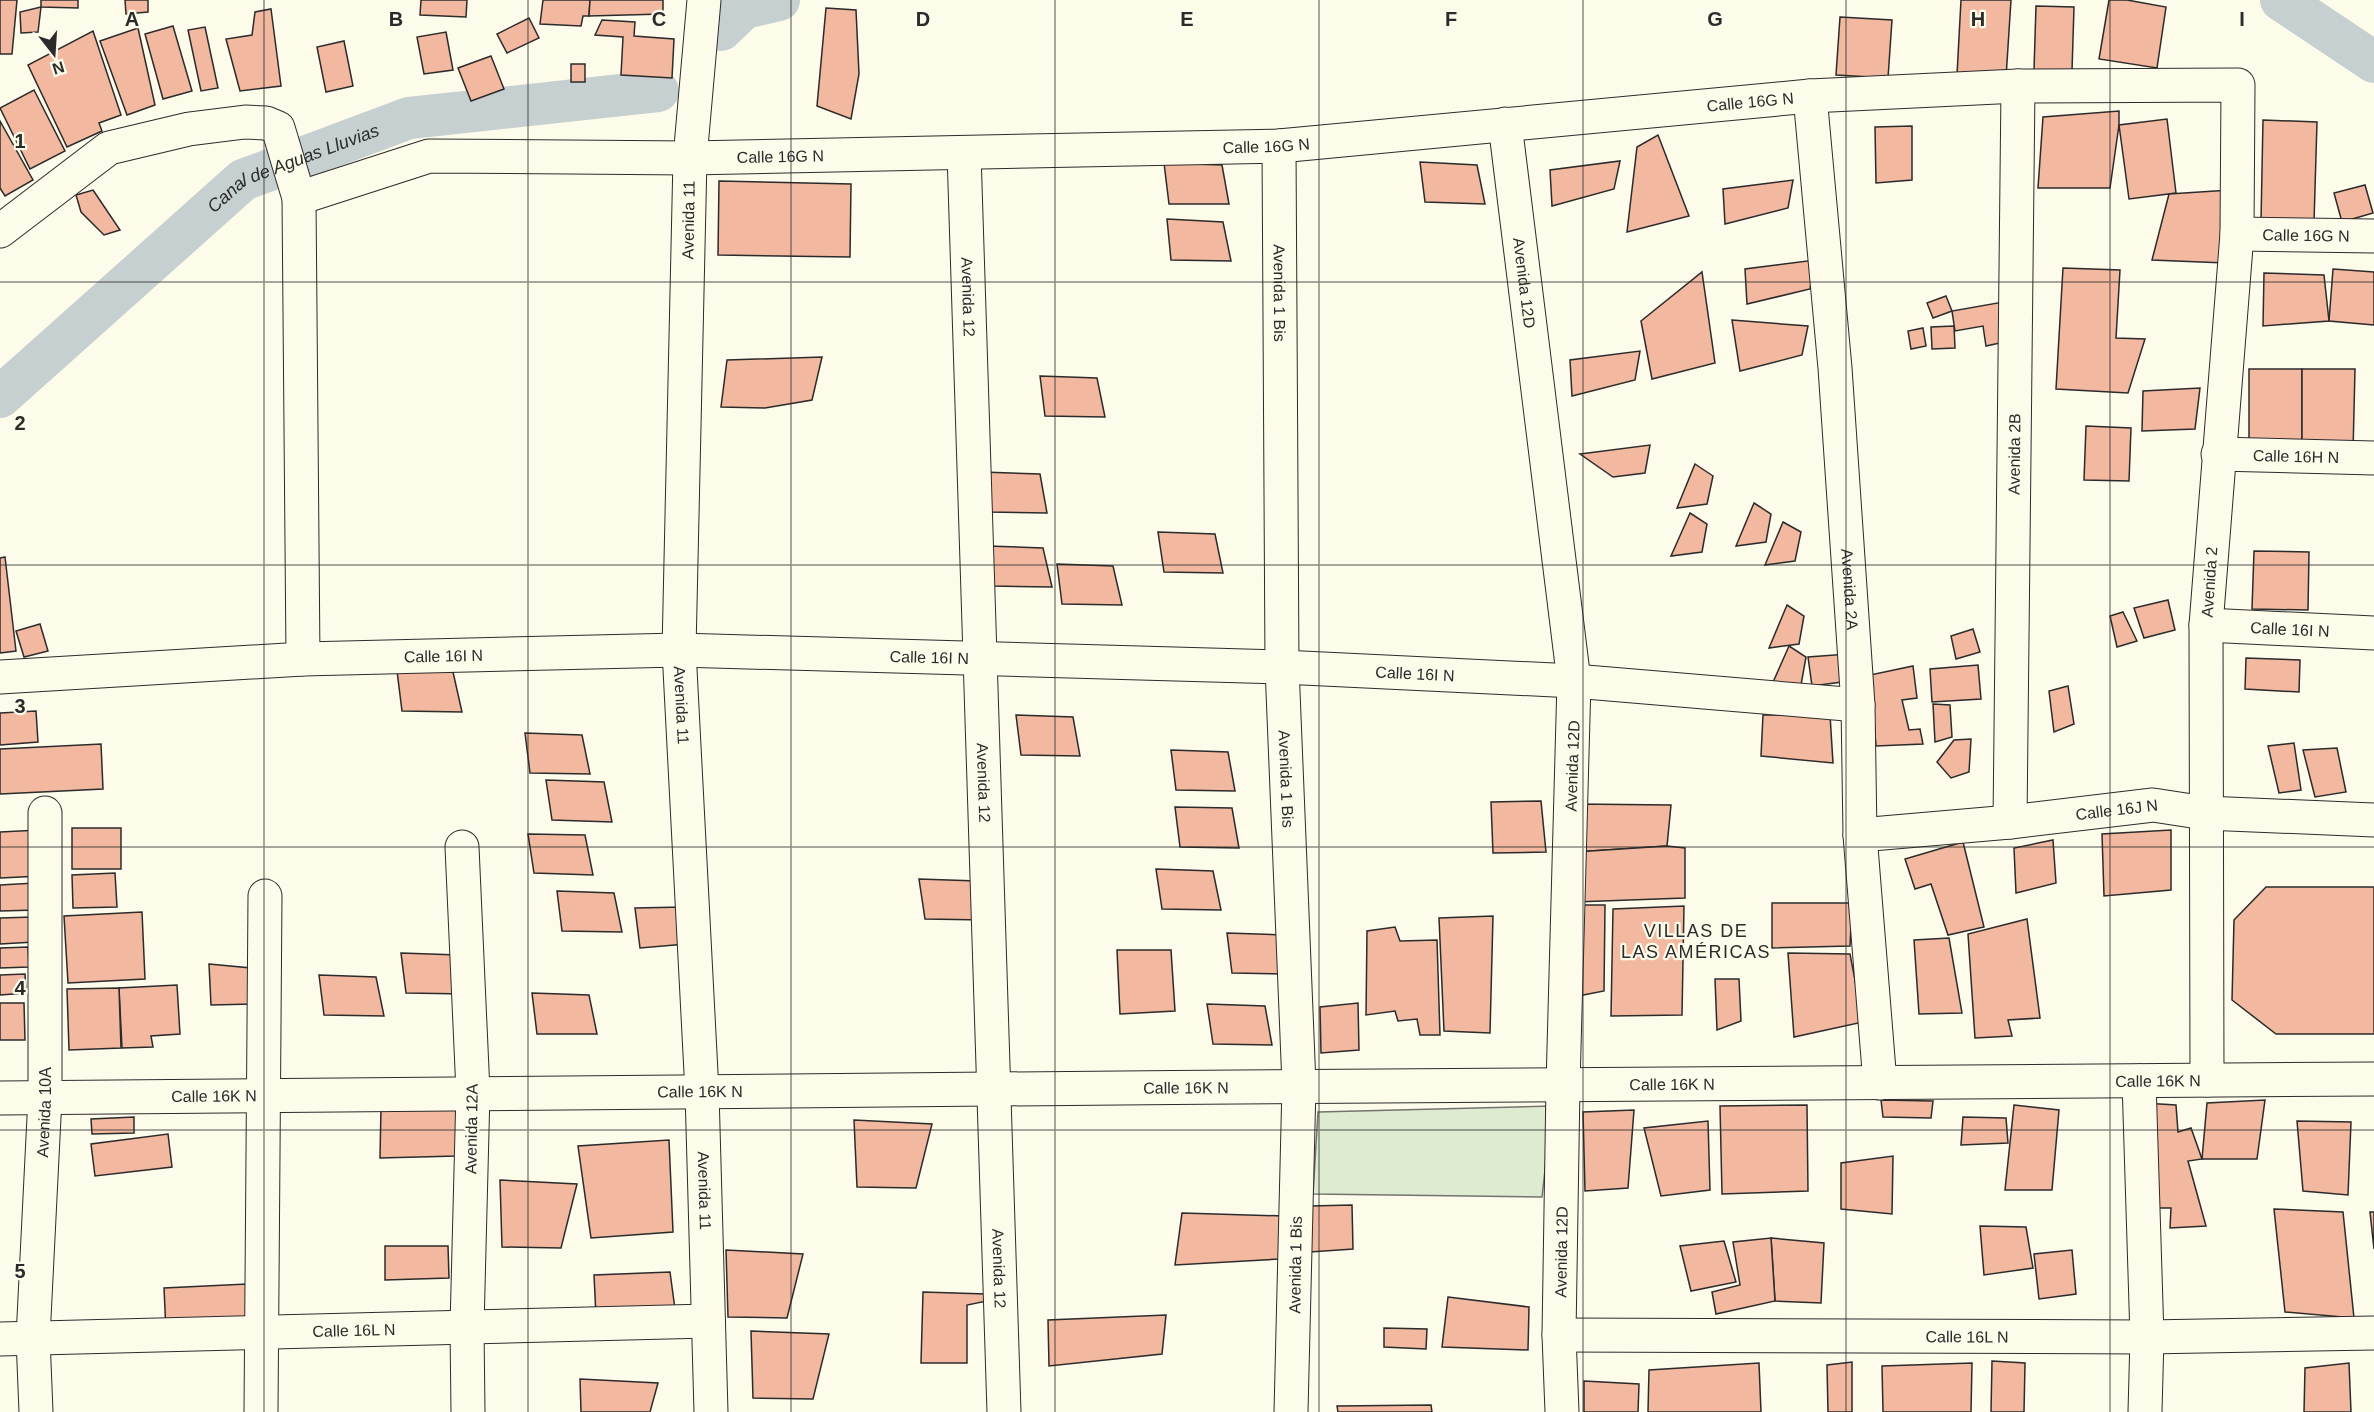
<svg xmlns="http://www.w3.org/2000/svg" width="2374" height="1412" font-family="Helvetica,sans-serif">
<style>
.green{fill:#deebd1;stroke:#74746e;stroke-width:1.5}
.lines{fill:none;stroke-linecap:round;stroke-linejoin:round}
.canal{stroke:#c7d0d0;stroke-width:42}
.building{fill:#f2b8a0;stroke:#2b2b2b;stroke-width:1.5}
.minor-casing{stroke:#2b2b2b;stroke-width:35}
.minor{stroke:#fdfbea;stroke-width:33}
.grid{fill:none;stroke:#2b2b2b;stroke-width:1.5;stroke-opacity:0.55}
.labels{text-anchor:middle;stroke-width:4.5;stroke-linejoin:round;paint-order:stroke}
.street-label{font-size:16px;fill:#2b2b2b;stroke:#fdfbea}
.water-label{font-size:18px;font-style:italic;fill:#2b2b2b;stroke:#fdfbea}
.neighbourhood-label{font-size:18px;letter-spacing:1.5px;fill:#2b2b2b;stroke:#fdfbea}
.grid-label{font-size:20px;text-anchor:middle;font-weight:bold;fill:#2b2b2b;stroke:#fdfbea;stroke-width:4.5;stroke-linejoin:round;paint-order:stroke}
</style>
<rect width="100%" height="100%" fill="#fdfbea"/>
<!-- green -->
<polygon class="green" points="1552,1106 1542,1197 1313,1194 1318,1112"/>
<g class="lines">
<!-- canal -->
<g class="canal">
<polyline points="2281,0 2374,62"/>
<polyline points="721,30 744,8 779,0"/>
<path id="s1" d="M0 397 243 180 409 118 658 91"/>
</g>
</g>
<!-- building -->
<g class="building">
<polygon points="0,0 17,0 12,54 0,54"/>
<polygon points="41,0 78,0 78,8 41,7"/>
<polygon points="125,0 148,0 148,12 126,14"/>
<polygon points="421,0 467,0 466,17 420,15"/>
<polygon points="543,0 590,0 589,16 583,16 581,26 540,24"/>
<polygon points="590,0 663,0 663,14 589,16"/>
<polygon points="1961,0 2011,0 2006,78 1957,75"/>
<polygon points="2109,0 2127,0 2166,7 2157,68 2099,59"/>
<polygon points="2036,6 2074,7 2072,71 2034,70"/>
<polygon points="41,7 38,32 21,33 20,12"/>
<polygon points="826,8 856,10 859,74 851,119 817,106"/>
<polygon points="271,9 281,86 240,91 226,39 252,35 255,12"/>
<polygon points="1840,17 1892,20 1888,78 1836,75"/>
<polygon points="529,18 539,38 507,53 497,34"/>
<polygon points="602,20 635,22 634,36 674,39 672,78 621,75 623,37 595,35"/>
<polygon points="173,26 192,91 163,99 145,34"/>
<polygon points="205,27 218,88 201,91 188,30"/>
<polygon points="138,28 155,105 127,115 100,41"/>
<polygon points="93,31 121,115 99,123 102,131 67,147 28,65"/>
<polygon points="446,32 453,70 424,74 417,37"/>
<polygon points="344,41 353,86 326,92 317,47"/>
<polygon points="491,56 504,89 471,101 458,68"/>
<rect x="571" y="64" width="14" height="18"/>
<polygon points="34,90 65,151 30,169 0,108"/>
<polygon points="2119,111 2119,125 2110,188 2038,188 2043,117"/>
<polygon points="2167,119 2176,193 2129,199 2119,125"/>
<polygon points="2263,120 2317,122 2314,222 2261,221"/>
<polygon points="0,121 33,180 5,196 0,188"/>
<polygon points="1912,126 1912,180 1876,183 1875,127"/>
<polygon points="1658,135 1689,216 1627,232 1637,147"/>
<polygon points="1620,161 1614,189 1552,206 1550,170"/>
<polygon points="1420,162 1477,165 1485,204 1425,202"/>
<polygon points="1164,163 1222,165 1229,204 1169,204"/>
<polygon points="1793,180 1788,208 1725,224 1723,189"/>
<polygon points="719,181 851,184 850,257 718,255"/>
<polygon points="2365,185 2373,213 2342,222 2334,193"/>
<polygon points="93,190 120,230 104,235 81,212 76,195"/>
<polygon points="2230,190 2225,263 2152,260 2169,194"/>
<polygon points="1167,219 1223,222 1231,261 1171,260"/>
<polygon points="1815,260 1810,289 1747,304 1745,269"/>
<polygon points="2063,268 2120,270 2116,338 2145,339 2128,393 2056,389"/>
<polygon points="2333,269 2374,272 2374,325 2329,321"/>
<polygon points="1702,272 1715,363 1652,379 1641,321"/>
<polygon points="2264,273 2324,275 2329,321 2263,326"/>
<polygon points="1946,296 1952,311 1933,318 1927,303"/>
<polygon points="2003,302 2009,341 1986,346 1983,326 1955,331 1952,311"/>
<polygon points="1732,320 1808,326 1802,355 1740,371"/>
<polygon points="1954,326 1955,348 1932,349 1931,327"/>
<polygon points="1923,328 1926,346 1911,349 1908,331"/>
<polygon points="1640,351 1635,380 1572,396 1570,360"/>
<polygon points="822,357 812,400 765,408 721,407 727,360"/>
<rect x="2249" y="369" width="53" height="74"/>
<polygon points="2302,369 2355,369 2353,452 2302,443"/>
<polygon points="1040,376 1097,378 1105,417 1045,416"/>
<polygon points="2200,388 2195,429 2142,431 2143,391"/>
<polygon points="2086,426 2131,428 2129,481 2084,480"/>
<polygon points="1650,445 1645,473 1613,477 1580,454"/>
<polygon points="1695,464 1713,476 1707,504 1677,508"/>
<polygon points="982,472 1040,474 1047,513 988,512"/>
<polygon points="1754,503 1771,514 1766,542 1736,546"/>
<polygon points="1690,513 1707,524 1702,552 1671,556"/>
<polygon points="1783,522 1801,532 1795,561 1765,565"/>
<polygon points="1158,532 1215,534 1223,573 1164,572"/>
<polygon points="987,546 1043,548 1052,587 992,586"/>
<polygon points="2254,551 2309,552 2308,610 2252,609"/>
<polygon points="5,557 16,651 0,653 0,558"/>
<polygon points="1057,564 1113,566 1122,605 1062,604"/>
<polygon points="2168,600 2175,630 2144,638 2134,608"/>
<polygon points="1787,605 1804,616 1799,644 1769,648"/>
<polygon points="2123,612 2137,641 2117,647 2110,616"/>
<polygon points="40,624 48,651 24,657 16,631"/>
<polygon points="1973,629 1980,652 1956,659 1951,636"/>
<polygon points="1789,646 1806,657 1801,685 1770,689"/>
<polygon points="1848,654 1842,682 1812,686 1808,657"/>
<polygon points="2246,658 2300,660 2299,692 2245,689"/>
<polygon points="1978,665 1981,699 1932,702 1930,669"/>
<polygon points="1913,666 1917,698 1902,700 1909,730 1920,729 1923,744 1876,746 1870,675"/>
<polygon points="397,671 453,672 462,712 402,711"/>
<polygon points="2068,686 2074,724 2054,732 2049,691"/>
<polygon points="1933,704 1950,705 1952,737 1935,742"/>
<polygon points="36,711 38,742 0,745 0,713"/>
<polygon points="1016,715 1073,717 1080,756 1021,755"/>
<polygon points="1763,715 1830,715 1833,763 1761,756"/>
<polygon points="525,733 582,735 590,774 530,773"/>
<polygon points="1971,739 1969,772 1951,778 1937,762 1954,740"/>
<polygon points="2294,743 2301,790 2279,793 2268,746"/>
<polygon points="101,744 103,789 0,794 0,749"/>
<polygon points="2337,748 2346,792 2315,797 2303,750"/>
<polygon points="1171,750 1228,752 1235,791 1176,790"/>
<polygon points="546,780 604,782 612,822 552,820"/>
<polygon points="1541,801 1546,852 1493,853 1491,802"/>
<polygon points="1575,804 1671,805 1667,846 1575,852"/>
<polygon points="1175,807 1232,808 1239,848 1180,847"/>
<rect x="72" y="828" width="49" height="41"/>
<polygon points="39,830 41,876 0,878 0,832"/>
<polygon points="2171,830 2171,890 2104,896 2102,834"/>
<polygon points="528,834 585,835 593,875 534,873"/>
<polygon points="2053,840 2056,883 2016,893 2014,848"/>
<polygon points="1963,842 1984,927 1948,935 1931,884 1915,889 1905,859"/>
<polygon points="1667,846 1685,848 1685,898 1575,902 1575,852"/>
<polygon points="1156,869 1213,871 1221,910 1162,909"/>
<polygon points="115,873 117,907 73,908 72,875"/>
<polygon points="919,879 977,881 985,920 925,919"/>
<polygon points="35,883 36,910 0,911 0,885"/>
<polygon points="2266,887 2374,887 2374,1034 2276,1034 2232,1000 2234,920"/>
<polygon points="557,891 614,893 622,932 562,931"/>
<polygon points="1772,903 1852,903 1850,946 1772,948"/>
<polygon points="1577,905 1605,905 1604,991 1578,996"/>
<polygon points="1684,906 1682,1015 1611,1016 1613,909"/>
<polygon points="683,907 686,944 640,948 635,908"/>
<polygon points="142,912 145,979 68,983 64,916"/>
<polygon points="1493,916 1490,1033 1444,1031 1439,918"/>
<polygon points="33,917 34,942 0,944 0,918"/>
<polygon points="2027,919 2040,1018 2008,1020 2012,1036 1975,1038 1968,934"/>
<polygon points="1395,927 1400,941 1437,940 1440,1035 1420,1035 1417,1019 1398,1021 1395,1011 1366,1015 1367,931"/>
<polygon points="1227,933 1284,935 1292,974 1232,973"/>
<polygon points="1949,938 1962,1013 1919,1014 1914,940"/>
<polygon points="28,947 29,967 0,968 0,948"/>
<polygon points="1117,950 1171,950 1175,1011 1120,1014"/>
<polygon points="401,953 458,955 466,994 406,993"/>
<polygon points="1788,953 1850,954 1863,1022 1794,1037"/>
<polygon points="209,964 251,968 253,1004 211,1005"/>
<polygon points="25,974 26,993 0,995 0,975"/>
<polygon points="319,975 376,977 384,1016 324,1015"/>
<polygon points="1715,979 1739,979 1741,1021 1717,1030"/>
<polygon points="177,985 180,1034 151,1036 153,1047 122,1048 119,988"/>
<polygon points="119,988 121,1048 69,1050 67,989"/>
<polygon points="532,993 589,995 597,1034 537,1034"/>
<polygon points="0,1003 24,1003 25,1040 0,1040"/>
<polygon points="1358,1003 1359,1050 1321,1053 1320,1007"/>
<polygon points="1207,1004 1265,1006 1272,1045 1213,1044"/>
<polygon points="1881,1100 1933,1101 1931,1118 1883,1117"/>
<polygon points="2265,1100 2257,1159 2202,1159 2207,1103"/>
<polygon points="2143,1103 2176,1105 2178,1132 2191,1128 2202,1159 2188,1161 2206,1226 2170,1228 2171,1208 2152,1208"/>
<polygon points="1807,1105 1808,1191 1722,1194 1720,1106"/>
<polygon points="2014,1105 2059,1110 2052,1190 2005,1190"/>
<polygon points="381,1107 456,1107 457,1156 380,1158"/>
<polygon points="1634,1110 1628,1188 1585,1191 1583,1112"/>
<polygon points="134,1117 134,1133 92,1134 91,1119"/>
<polygon points="1963,1117 2006,1118 2008,1143 1961,1145"/>
<polygon points="854,1120 932,1124 916,1188 857,1187"/>
<polygon points="1708,1121 1710,1190 1661,1196 1644,1128"/>
<polygon points="2297,1121 2351,1122 2348,1195 2303,1191"/>
<polygon points="168,1134 172,1167 95,1176 91,1144"/>
<polygon points="669,1140 673,1232 591,1238 578,1146"/>
<polygon points="1893,1156 1892,1214 1841,1209 1841,1163"/>
<polygon points="500,1180 577,1184 561,1248 502,1247"/>
<polygon points="1352,1205 1353,1249 1310,1252 1310,1206"/>
<polygon points="2274,1209 2343,1212 2354,1318 2285,1312"/>
<polygon points="2370,1212 2374,1212 2374,1249"/>
<polygon points="1182,1213 1283,1216 1279,1259 1175,1265"/>
<polygon points="1980,1226 2026,1227 2033,1268 1984,1275"/>
<polygon points="1771,1238 1824,1243 1821,1303 1775,1301"/>
<polygon points="1771,1238 1775,1301 1716,1314 1712,1292 1740,1285 1733,1242"/>
<polygon points="1724,1241 1736,1282 1691,1291 1680,1246"/>
<polygon points="385,1246 448,1246 449,1278 385,1280"/>
<polygon points="726,1250 803,1254 787,1318 728,1317"/>
<polygon points="2072,1250 2076,1294 2039,1299 2034,1254"/>
<polygon points="670,1272 675,1309 596,1316 594,1275"/>
<polygon points="247,1284 250,1328 166,1332 164,1288"/>
<polygon points="923,1292 986,1294 987,1301 967,1305 967,1363 921,1363"/>
<polygon points="1448,1297 1529,1307 1528,1350 1442,1347"/>
<polygon points="1166,1315 1162,1354 1049,1366 1048,1320"/>
<polygon points="1384,1328 1427,1329 1426,1349 1384,1347"/>
<polygon points="751,1331 829,1334 813,1399 753,1398"/>
<polygon points="1992,1361 2025,1363 2024,1412 1991,1412"/>
<polygon points="1852,1362 1852,1412 1828,1412 1827,1365"/>
<polygon points="1759,1363 1761,1412 1648,1412 1649,1370"/>
<polygon points="1972,1363 1971,1412 1883,1412 1882,1366"/>
<polygon points="2349,1363 2351,1412 2304,1412 2305,1368"/>
<polygon points="580,1379 658,1383 650,1412 581,1412"/>
<polygon points="1584,1381 1639,1384 1638,1412 1584,1412"/>
<polygon points="1431,1405 1432,1412 1338,1412 1337,1406"/>
</g>
<g class="lines">
<!-- minor casing -->
<g class="minor-casing">
<g id="minor">
<path id="s2" d="M704 0 690 158 679 650 702 1092 711 1412"/>
<path id="s3" d="M1810 96 1835 368 1858 705 1860 835 1880 1083"/>
<path id="s4" d="M1505 124 1574 681 1563 1085 1559 1335 1562 1412"/>
<path id="s5" d="M1279 146 1282 667 1299 1085 1291 1412"/>
<path id="s6" d="M964 153 1004 1412"/>
<path id="s7" d="M299 198 429 156 690 158 1279 146 1810 96 2018 86 2238 85 2237 234 2206 625 2207 1080"/>
<polyline points="0,231 109,148 189,129 245,122 266,123 278,128 299,198 303,659"/>
<path id="s8" d="M2237 234 2374 236"/>
<path id="s9" d="M2218 454 2374 458"/>
<path id="s10" d="M2206 625 2374 633"/>
<path id="s11" d="M0 677 303 659 679 650 1282 667 1574 681 1858 705"/>
<path id="s12" d="M2010 822 2018 86"/>
<path id="s13" d="M1860 835 2010 822 2153 805 2205 813 2374 820"/>
<polyline points="462,847 473,1092 467,1327 468,1412"/>
<polyline points="2139,1081 2147,1337 2145,1412"/>
<path id="s14" d="M0 1098C791 1089 1583 1085 2374 1079"/>
<path id="s15" d="M1559 1335 2147 1337 2374 1333"/>
<path id="s16" d="M0 1339 708 1321"/>
<path id="s17" d="M36 1412 33 1338 45 1097V813"/>
<polyline points="261,1412 265,896"/>
</g>
</g>
<!-- minor -->
<use href="#minor" class="minor"/>
</g>
<!-- grid -->
<path class="grid" d="M264 0V1412M528 0V1412M791 0V1412M1055 0V1412M1319 0V1412M1583 0V1412M1846 0V1412M2110 0V1412M0 282H2374M0 565H2374M0 847H2374M0 1130H2374"/>
<g class="labels">
<!-- street labels -->
<g class="street-label">
<text dy="6" stroke="none"><textPath href="#s7" startOffset="1460">Calle 16G N</textPath></text>
<text dy="6" stroke="none"><textPath href="#s7" startOffset="974">Calle 16G N</textPath></text>
<text dy="6" stroke="none"><textPath href="#s7" startOffset="488">Calle 16G N</textPath></text>
<text transform="translate(688 220) rotate(-89)" y="6">Avenida 11</text>
<text dy="6" stroke="none"><textPath href="#s8" startOffset="69">Calle 16G N</textPath></text>
<text dy="6" stroke="none"><textPath href="#s4" startOffset="160">Avenida 12D</textPath></text>
<text dy="6" stroke="none"><textPath href="#s5" startOffset="147">Avenida 1 Bis</textPath></text>
<text dy="6" stroke="none"><textPath href="#s6" startOffset="144">Avenida 12</textPath></text>
<text dy="6" stroke="none"><textPath href="#s12" startOffset="368">Avenida 2B</textPath></text>
<text dy="6" stroke="none"><textPath href="#s9" startOffset="78">Calle 16H N</textPath></text>
<text transform="translate(2209 582) rotate(-86)" y="6">Avenida 2</text>
<text dy="6" stroke="none"><textPath href="#s3" startOffset="495">Avenida 2A</textPath></text>
<text dy="6" stroke="none"><textPath href="#s10" startOffset="84">Calle 16I N</textPath></text>
<text dy="6" stroke="none"><textPath href="#s11" startOffset="444">Calle 16I N</textPath></text>
<text dy="6" stroke="none"><textPath href="#s11" startOffset="930">Calle 16I N</textPath></text>
<text dy="6" stroke="none"><textPath href="#s11" startOffset="1416">Calle 16I N</textPath></text>
<text dy="6" stroke="none"><textPath href="#s2" startOffset="706">Avenida 11</textPath></text>
<text transform="translate(1572 766) rotate(-88)" y="6">Avenida 12D</text>
<text dy="6" stroke="none"><textPath href="#s5" startOffset="633">Avenida 1 Bis</textPath></text>
<text dy="6" stroke="none"><textPath href="#s6" startOffset="630">Avenida 12</textPath></text>
<text dy="6" stroke="none"><textPath href="#s13" startOffset="258">Calle 16J N</textPath></text>
<text dy="6" stroke="none"><textPath href="#s14" startOffset="2158">Calle 16K N</textPath></text>
<text dy="6" stroke="none"><textPath href="#s14" startOffset="1672">Calle 16K N</textPath></text>
<text dy="6" stroke="none"><textPath href="#s14" startOffset="1186">Calle 16K N</textPath></text>
<text dy="6" stroke="none"><textPath href="#s14" startOffset="700">Calle 16K N</textPath></text>
<text dy="6" stroke="none"><textPath href="#s14" startOffset="214">Calle 16K N</textPath></text>
<text dy="6" stroke="none"><textPath href="#s17" startOffset="300">Avenida 10A</textPath></text>
<text transform="translate(471 1129) rotate(-89)" y="6">Avenida 12A</text>
<text dy="6" stroke="none"><textPath href="#s2" startOffset="1192">Avenida 11</textPath></text>
<text transform="translate(1561 1252) rotate(-89)" y="6">Avenida 12D</text>
<text transform="translate(1295 1265) rotate(-89)" y="6">Avenida 1 Bis</text>
<text dy="6" stroke="none"><textPath href="#s6" startOffset="1116">Avenida 12</textPath></text>
<text dy="6" stroke="none"><textPath href="#s16" startOffset="354">Calle 16L N</textPath></text>
<text dy="6" stroke="none"><textPath href="#s15" startOffset="408">Calle 16L N</textPath></text>
</g>
<!-- water labels -->
<g class="water-label">
<text dy="6" stroke="none"><textPath href="#s1" startOffset="376">Canal de Aguas Lluvias</textPath></text>
</g>
<!-- neighbourhood labels -->
<g class="neighbourhood-label">
<text x="1696" y="937">VILLAS DE<tspan x="1696" dy="21">LAS AMÉRICAS</tspan></text>
</g>
</g>
<g class="grid-label">
<text x="132" y="26">A</text>
<text x="396" y="26">B</text>
<text x="659" y="26">C</text>
<text x="923" y="26">D</text>
<text x="1187" y="26">E</text>
<text x="1451" y="26">F</text>
<text x="1715" y="26">G</text>
<text x="1978" y="26">H</text>
<text x="2242" y="26">I</text>
<text x="20" y="148">1</text>
<text x="20" y="430">2</text>
<text x="20" y="713">3</text>
<text x="20" y="995">4</text>
<text x="20" y="1278">5</text>
</g>
<!-- north arrow -->
<g transform="translate(54 54) rotate(163)" stroke="#fdfbea" stroke-width="4.5" paint-order="stroke">
<path d="M0-4.5L10 22L0 15L-10 22Z" fill="#2b2b2b"/>
<text y="-9" font-size="16" font-weight="bold" text-anchor="middle" fill="#2b2b2b">N</text>
</g>
</svg>
